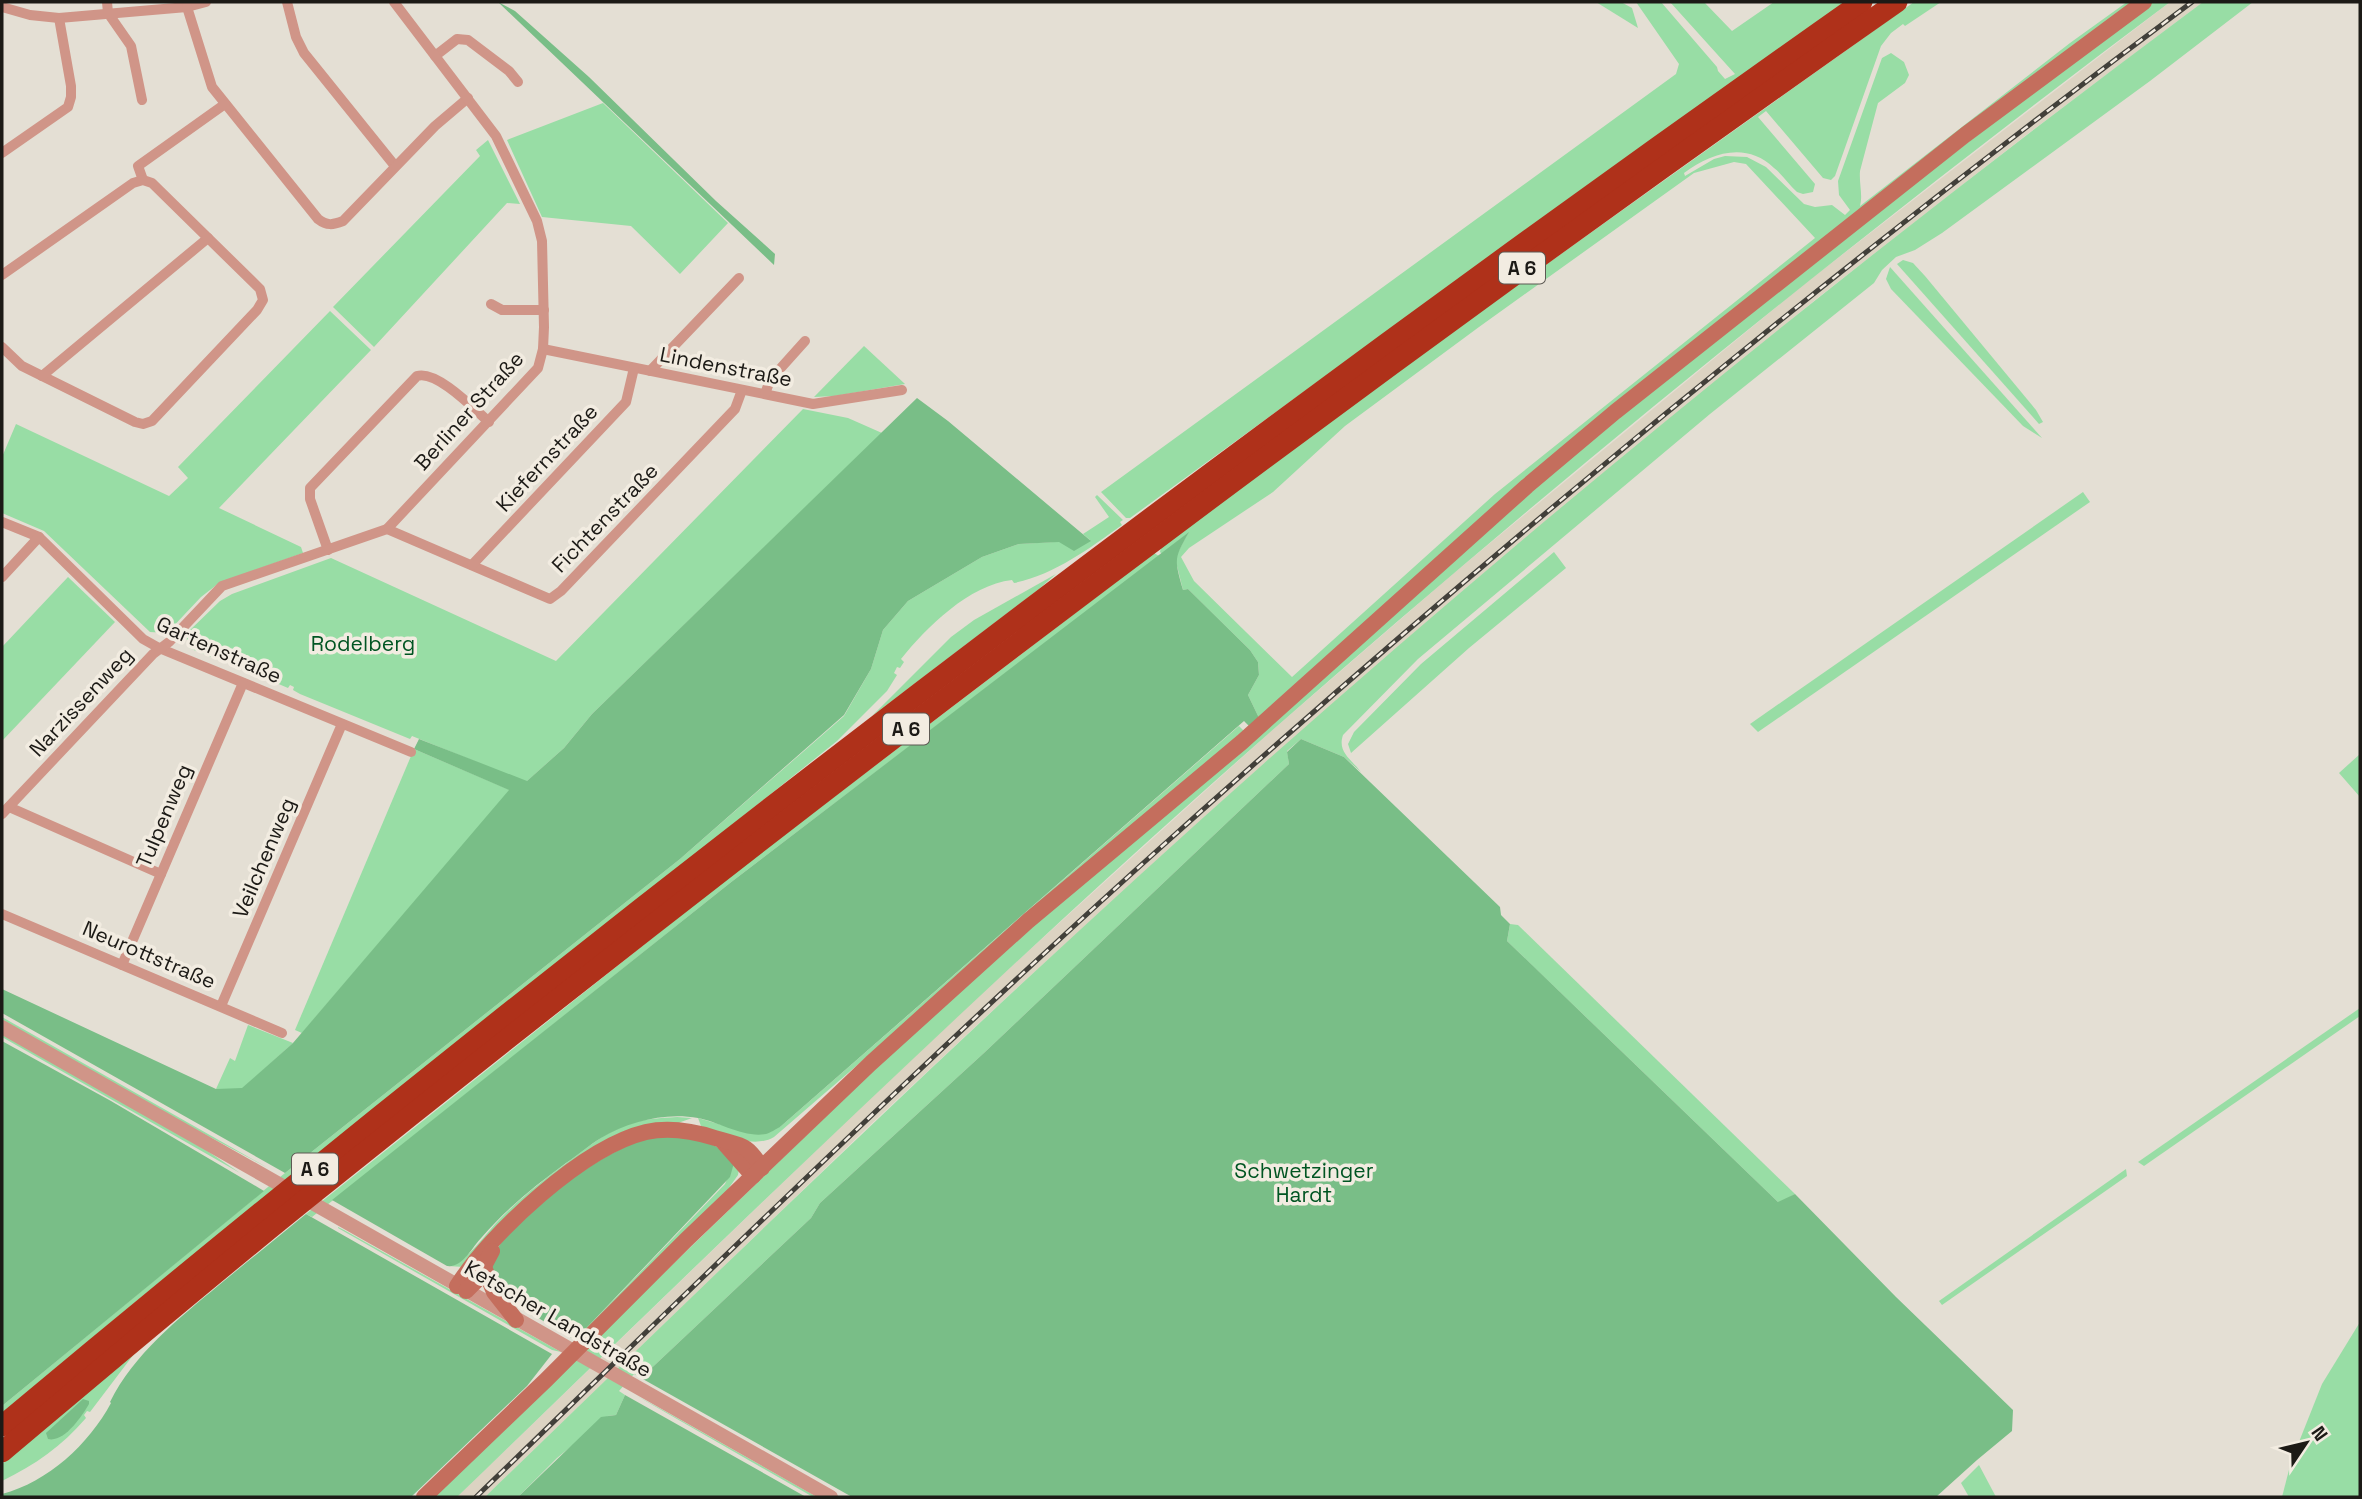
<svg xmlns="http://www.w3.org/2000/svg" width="2362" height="1499" font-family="'Space Grotesk',sans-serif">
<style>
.built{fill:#dcd3c2}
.green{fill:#98dda5;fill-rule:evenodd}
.forest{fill:#79be87}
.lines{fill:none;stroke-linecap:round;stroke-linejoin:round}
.minor{stroke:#d09588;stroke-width:10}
.tertiary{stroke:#d09588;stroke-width:14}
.secondary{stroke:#c46e5d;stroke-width:16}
.motorway{stroke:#af311a;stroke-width:21}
.rail-casing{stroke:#42403a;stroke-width:5}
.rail{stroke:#f2ece1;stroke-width:2.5;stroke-dasharray:8;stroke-linecap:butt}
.labels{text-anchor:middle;stroke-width:7;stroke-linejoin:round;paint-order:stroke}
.shield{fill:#f2ece1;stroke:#5c5953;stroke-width:2}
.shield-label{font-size:19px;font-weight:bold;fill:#1c1a16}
.street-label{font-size:21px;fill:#1c1a16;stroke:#f2ece1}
.park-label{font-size:21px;fill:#052;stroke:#f2ece1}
</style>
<rect width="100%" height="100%" fill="#e4dfd4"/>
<!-- built -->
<polygon class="built" points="2170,2 2203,2 2025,136 1815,300 1466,588 1212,810 1006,998 869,1126 485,1497 457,1497 856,1112 992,984 1268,734 1454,573 1803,285"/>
<!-- green -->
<g class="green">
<polygon points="1596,2 1621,2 1632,8 1638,28"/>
<polygon points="1636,2 1661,2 1717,67 1718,71 1725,79 1735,74 1670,2 1704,2 1732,31 1774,2 1845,2 1588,185 1130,518 1126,518 1101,492 1676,74 1679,64"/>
<path d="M1914 2H1941L1905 26 1903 24 1891 33 1881 46 1835 176 1831 180 1823 178 1766 111 1758 117 1815 184 1813 192 1803 194 1797 192C1789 185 1783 175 1774 168 1746 141 1711 153 1684 173L1685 176 1714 159 1725 156 1747 157 1766 167 1804 204 1815 207 1832 205 1845 215 1850 210 1839 195 1838 181 1882 58 1891 53 1904 62 1909 75 1905 83 1878 103 1860 171C1859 184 1863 195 1860 206L2070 43 2127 2H2135L1961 132 1259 718 1248 695 1259 675 1258 662 1250 650 1188 589 1183 590 1175 558 1188 533 1162 554 1160 552 1161 547 1400 369ZM1734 162 1746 164 1815 238 1495 494 1292 677 1194 581 1181 557 1189 548 1273 492 1345 426 1479 327 1694 173Z"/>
<path d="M2152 2H2170C1835 253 1509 518 1196 798 944 1024 701 1261 457 1497H432L937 1009 1551 472 1827 250Z"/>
<path d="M2203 2H2253L2150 81 1942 233 1915 250 1896 257 1882 270 1874 283 1710 414 1418 659 1343 735C1337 752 1352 760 1361 772L1344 757 1301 739 1287 751 1289 764 985 1052 820 1203 811 1218 641 1378 634 1374 619 1391 625 1395 616 1415 608 1416 557 1458 518 1497H485C702 1287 918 1077 1141 874 1480 565 1836 275 2203 2Z"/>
<polygon points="603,103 728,223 680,274 631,226 542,217 507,140"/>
<polygon points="488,140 520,204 507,203 374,347 333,307 480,156 476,150"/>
<polygon points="1903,260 1913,263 1925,276 2036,410 2043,422 2039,424 1897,264"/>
<polygon points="1890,267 2042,438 2023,426 1891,289 1886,279"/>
<polygon points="330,311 371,350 219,508 301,547 303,553 219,583 201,597 167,633 150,632 44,531 2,513 2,457 16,424 169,496 188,478 178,467"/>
<polygon points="864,346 905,384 835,396 814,397"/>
<polygon points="803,409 848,418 882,433 592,714 564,748 526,782 412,736 410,739 300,694 293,690 294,687 290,685 288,688 227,662 228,656 221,654 218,660 189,648 186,635 188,632 220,601 232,594 331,558 556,661"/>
<polygon points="2083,492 2090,502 1758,732 1750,724"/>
<path d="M1097 495 1123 520 1120 522 1122 525C1090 548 1054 575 1014 583L1012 580C969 585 927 627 901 659L904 662 900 668 897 667 894 673 897 675 887 691 837 741 145 1294 2 1413V1406L285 1173 680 859 804 751 844 716 871 669 883 630 908 601 982 557 1019 544 1090 540 1083 534 1109 517 1095 497Z"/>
<polygon points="1554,552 1566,568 1469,648 1351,753 1348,744 1354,732 1421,664"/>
<polygon points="1154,553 1159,556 730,883 312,1217 306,1214 729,877"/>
<polygon points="1056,574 1039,589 872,716 951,637 974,620"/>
<polygon points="68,577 115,622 2,741 2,647"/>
<path d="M1239 726 1244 731 774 1137C755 1149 720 1135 701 1126L698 1118 722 1125 780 1127Z"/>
<polygon points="414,749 510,790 302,1033 295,1030"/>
<polygon points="2360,754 2360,797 2339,773"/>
<polygon points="1510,924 1518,925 1795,1194 1779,1203 1507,941"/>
<polygon points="2360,1008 2360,1016 2144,1166 2138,1162"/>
<polygon points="2,1017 268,1168 191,1127 2,1020"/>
<polygon points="248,1025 293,1043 242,1089 216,1089 230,1058 235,1061"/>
<polygon points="2,1033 206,1150 240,1173 2,1037"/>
<path d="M677 1117 692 1118 678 1123 464 1267 447 1266C462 1268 487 1232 498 1221 523 1195 545 1179 573 1158 589 1146 605 1133 624 1126 641 1119 659 1118 677 1117Z"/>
<polygon points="734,1163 739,1169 738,1175 726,1192 576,1341 575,1340 725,1184"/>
<polygon points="2126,1169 2127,1176 1942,1305 1939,1301"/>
<polygon points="338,1227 344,1230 561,1352 552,1350 338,1228"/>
<polygon points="2360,1322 2360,1497 2282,1497 2291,1462 2322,1384"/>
<path d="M134 1354 90 1412 87 1411 84 1415 86 1418C62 1446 35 1465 2 1481V1464Z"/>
<polygon points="637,1396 661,1409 817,1497 813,1497"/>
<polygon points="1979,1465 1996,1497 1969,1497 1961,1483"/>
</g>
<!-- forest -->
<g class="forest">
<polygon points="498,2 515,11 589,77 716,201 775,254 774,265"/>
<polygon points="917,398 948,421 1091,541 1074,551 1059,542 1019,544 982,557 908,601 883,630 871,669 844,715 680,859 285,1173 2,1013 2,989 216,1089 242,1088 293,1043 509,790 414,749 419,739 527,781 564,748 592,714"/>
<path d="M1189 532C1174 559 1174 558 1183 590L1188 589 1250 650 1258 662 1259 675 1248 695 1259 718 1249 726 1244 721 780 1127C776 1129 770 1133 766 1134 744 1138 719 1122 698 1118 666 1112 629 1121 601 1138 589 1145 578 1155 566 1163 536 1185 507 1208 482 1237 472 1247 463 1268 447 1266L332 1200 730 883Z"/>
<polygon points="1301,739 1344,757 1500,907 1501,915 1510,924 1507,941 1778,1202 1795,1194 1896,1297 2013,1410 2012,1431 1977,1460 1936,1497 852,1497 641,1378 811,1218 820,1203 985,1052 1289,764 1287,752"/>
<polygon points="2,1041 111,1101 264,1191 2,1406"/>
<path d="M682 1136C707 1142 717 1142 734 1163L730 1177 575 1340 535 1316 497 1280 493 1278C492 1271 491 1264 493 1257 509 1218 608 1147 649 1138 660 1136 671 1137 682 1136Z"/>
<path d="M306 1214 552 1354 527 1386 411 1497H2V1494C48 1482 89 1444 111 1403L110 1402C134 1354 178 1319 219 1285 248 1261 277 1238 306 1214Z"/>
<polygon points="625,1395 806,1497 518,1497 601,1417 616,1415"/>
<path d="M83 1399 89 1401V1404C82 1416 64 1443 48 1439L46 1433Z"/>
</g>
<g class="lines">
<!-- minor -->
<g class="minor">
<polyline points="107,2 108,13 131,46 142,100"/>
<polyline points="287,2 296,37 304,53 395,166"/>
<polyline points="2,7 30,15 59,18 187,7 206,2"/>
<path d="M187 7 212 87 318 219C327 226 333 225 343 221L435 126 468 98"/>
<polyline points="435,56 457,39 468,40 509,71 518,82"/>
<polyline points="2,153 68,107 71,97 71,86 59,18"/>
<polyline points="143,180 138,166 225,104"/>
<polyline points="2,275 133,183 143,180 152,183 260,289 263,300 257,310 152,421 143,424 135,422 22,366 2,347"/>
<polyline points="491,304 502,310 544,310"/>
<polyline points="543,349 813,404 902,390"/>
<polyline points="650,371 739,278"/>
<polyline points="42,376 208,238"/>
<polyline points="765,394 770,380 805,341"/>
<polyline points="2,522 39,537 143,639 159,648 411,752"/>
<polyline points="387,529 550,599 561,591 735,409 742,390"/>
<path d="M328 550 310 499V488L417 376C437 370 474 409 489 422"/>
<polyline points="472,565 626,402 634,368"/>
<polyline points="2,577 39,537"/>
<polyline points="9,807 161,874"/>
<polyline points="2,814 153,654 169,642 222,586 387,529 538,368 543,349 544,327 542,241 537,221 496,136 394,2"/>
<polyline points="2,914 282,1033"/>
<polyline points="122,965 243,683"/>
<polyline points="221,1006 342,724"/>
</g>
<!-- tertiary -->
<polyline class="tertiary" points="2,1027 831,1497"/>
<!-- secondary -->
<g class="secondary">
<polyline points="723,1142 753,1176"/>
<polyline points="484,1267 494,1292 516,1320"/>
<path d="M457 1286C491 1233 583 1147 646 1132 669 1127 693 1131 715 1138 741 1146 746 1142 762 1168"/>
<polyline points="466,1291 476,1281 492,1251"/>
<polyline points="424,1497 546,1380 686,1240 871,1063 1028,921 1242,742 1527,486 1615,412 1965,135 2144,2"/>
</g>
<!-- motorway -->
<g class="motorway">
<path d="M2 1426C601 925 1224 451 1862 2"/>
<path d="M2 1452C109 1362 216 1271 325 1184 837 774 1360 378 1897 2"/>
</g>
<!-- rail casing -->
<g class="rail-casing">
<path id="rail" d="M476 1497C695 1285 913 1071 1140 866 1477 562 1828 273 2192 2"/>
</g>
<!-- rail -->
<use href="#rail" class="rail"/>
</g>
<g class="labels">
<!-- shield labels -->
<g class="shield">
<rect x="1499" y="252.5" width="46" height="31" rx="5"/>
<rect x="883" y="713.5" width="46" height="31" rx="5"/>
<rect x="292" y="1153.5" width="46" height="31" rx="5"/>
</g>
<g class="shield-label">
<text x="1522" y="275">A 6</text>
<text x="906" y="736">A 6</text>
<text x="315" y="1176">A 6</text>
</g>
<!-- street labels -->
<g class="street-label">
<text transform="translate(726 367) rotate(11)" y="7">Lindenstraße</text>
<text transform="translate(469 411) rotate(-48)" y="7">Berliner Straße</text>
<text transform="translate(547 458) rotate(-47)" y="7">Kiefernstraße</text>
<text transform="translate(605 518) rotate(-46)" y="7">Fichtenstraße</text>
<text transform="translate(219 650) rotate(24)" y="7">Gartenstraße</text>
<text transform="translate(81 702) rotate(-47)" y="7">Narzissenweg</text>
<text transform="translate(164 816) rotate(-67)" y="7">Tulpenweg</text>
<text transform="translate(264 858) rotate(-67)" y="7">Veilchenweg</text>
<text transform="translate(149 955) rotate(23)" y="7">Neurottstraße</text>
<text transform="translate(558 1319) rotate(30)" y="7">Ketscher Landstraße</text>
</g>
<!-- park labels -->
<g class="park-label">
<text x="363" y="651">Rodelberg</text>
<text x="1304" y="1178">Schwetzinger<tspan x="1304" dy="24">Hardt</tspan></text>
</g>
</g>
<!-- border -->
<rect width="2362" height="1499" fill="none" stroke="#1c1a16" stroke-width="7"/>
<!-- north arrow -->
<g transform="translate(2306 1443) rotate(55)" stroke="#f2ece1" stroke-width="5" paint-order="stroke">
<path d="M0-5L12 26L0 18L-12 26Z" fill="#1c1a16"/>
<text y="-10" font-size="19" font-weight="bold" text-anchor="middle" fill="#1c1a16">N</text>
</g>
</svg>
